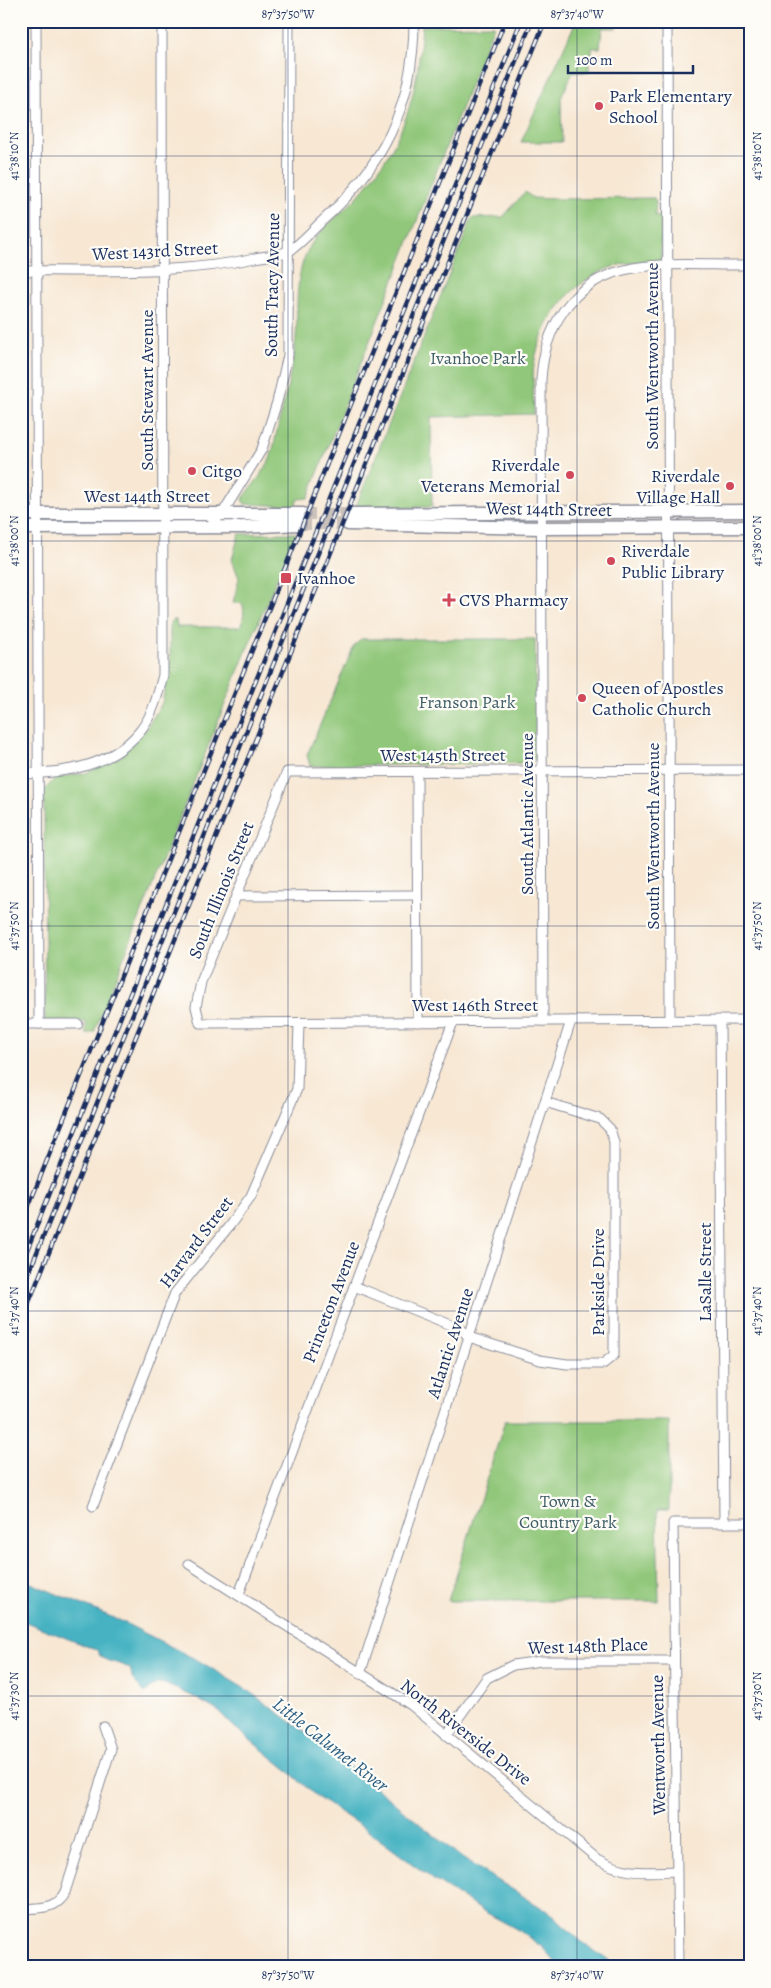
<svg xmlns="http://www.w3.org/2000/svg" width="771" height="1988" font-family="Alegreya,serif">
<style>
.green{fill:#91c77a;stroke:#567b6c}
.water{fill:#46b3c2;stroke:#307190}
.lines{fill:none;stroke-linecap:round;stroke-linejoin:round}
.secondary-tunnel{stroke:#cbc2bc;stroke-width:12;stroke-dasharray:12 6;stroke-linecap:butt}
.street-casing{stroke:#898b98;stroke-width:11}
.secondary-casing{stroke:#898b98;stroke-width:15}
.street{stroke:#fff;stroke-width:9}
.secondary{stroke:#fff;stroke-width:12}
.rail-casing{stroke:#1b2f5e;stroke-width:4.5}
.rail{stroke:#fdfcf7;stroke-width:2.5;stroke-dasharray:8;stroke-linecap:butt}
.ticks{fill:none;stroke:#1b2f5e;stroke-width:1;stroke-opacity:0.45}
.poi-dot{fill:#d1495b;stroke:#fdfcf7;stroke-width:2}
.labels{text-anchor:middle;stroke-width:4.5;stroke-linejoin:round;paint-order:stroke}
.poi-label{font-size:18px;fill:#1b2f5e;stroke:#fdfcf7;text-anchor:start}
.street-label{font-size:18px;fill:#1b2f5e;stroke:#fdfcf7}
.park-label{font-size:18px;fill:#3e5d66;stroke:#fdfcf7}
.water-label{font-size:19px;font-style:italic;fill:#2a5d81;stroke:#fdfcf7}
.neatline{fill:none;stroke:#1b2f5e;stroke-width:2}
.ticks-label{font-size:12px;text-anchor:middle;fill:#1b2f5e}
</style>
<rect width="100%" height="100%" fill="#fdfcf7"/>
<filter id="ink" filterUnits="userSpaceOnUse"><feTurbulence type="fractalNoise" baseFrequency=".02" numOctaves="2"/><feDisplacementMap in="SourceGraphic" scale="10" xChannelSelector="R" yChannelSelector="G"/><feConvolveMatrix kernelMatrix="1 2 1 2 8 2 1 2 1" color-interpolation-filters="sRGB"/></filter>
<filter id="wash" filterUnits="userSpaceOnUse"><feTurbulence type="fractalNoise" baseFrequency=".0096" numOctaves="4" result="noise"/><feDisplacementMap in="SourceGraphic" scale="20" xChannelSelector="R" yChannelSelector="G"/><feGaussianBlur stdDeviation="1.12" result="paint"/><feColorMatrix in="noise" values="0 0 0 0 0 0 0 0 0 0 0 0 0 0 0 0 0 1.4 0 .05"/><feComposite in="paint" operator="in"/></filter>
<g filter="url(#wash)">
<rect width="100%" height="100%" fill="#f7e7d3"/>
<!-- green -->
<g class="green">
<polygon points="576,21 618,21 616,28 602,28 600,48 592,48 592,58 589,59 589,72 573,72 561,98 562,142 521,142"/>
<path d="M494 25 308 498 298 499 295 506 245 504 242 500C251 487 264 473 270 459 274 448 276 434 279 422 286 394 293 366 296 337 298 308 294 275 309 248 320 227 343 213 358 196 406 140 417 97 422 26Z"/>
<path d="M525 192 533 198 554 199 654 198 656 202 655 216H661V261C646 262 630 262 615 266 571 280 542 320 534 364 532 380 534 398 534 414L431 417 432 507 355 508 472 218 503 217Z"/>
<path d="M296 533 241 664 94 1032 86 1034V1022L45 1021 44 791 55 778 86 773 120 757 146 729 162 703 170 663V623L172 620H176L177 627H240C244 619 245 611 242 603H233L239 578 232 560 239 534Z"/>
<polygon points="361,639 535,639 536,757 531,763 310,766 307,755 354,646"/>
<polygon points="505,1421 669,1421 669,1510 657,1510 659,1601 448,1601"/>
</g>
<!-- water -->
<path class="water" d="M21 1579 121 1621 201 1662 247 1690 319 1742 462 1858 547 1911 581 1941 617 1967H560L542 1947 520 1931 478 1908 434 1880 364 1828 317 1797 285 1768 233 1726 218 1711 192 1696 165 1684 157 1683 145 1693C141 1687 135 1684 132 1677 131 1673 132 1669 127 1667 117 1661 100 1663 97 1650L91 1648 21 1620Z"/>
</g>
<g filter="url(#ink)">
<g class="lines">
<!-- secondary-tunnel -->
<g class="secondary-tunnel">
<polyline points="303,514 351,514"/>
<polyline points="299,524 348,524"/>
</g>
<!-- street casing -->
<g class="street-casing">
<g id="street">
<polyline points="36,21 39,1024"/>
<polyline points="667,21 670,1021"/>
<path d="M21 271C99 270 179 275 255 258 266 256 279 255 289 251 298 246 312 231 320 223 383 167 414 106 414 21"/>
<polyline points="208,527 222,514 262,449 277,402 288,355 289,21"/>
<polyline points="750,770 287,772 201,982 196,1007 200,1023 750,1020"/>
<polyline points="417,772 418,1022"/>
<path d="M21 774C64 773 111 767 140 731 153 715 158 694 163 675L162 21"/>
<polyline points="236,896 417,895"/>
<polyline points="720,1020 724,1523"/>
<path d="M543 1021 541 380C544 328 571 283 624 270 661 261 711 266 750 265"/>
<polyline points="21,1024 78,1024"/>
<polyline points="354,1286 461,1329 469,1337 540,1360 567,1364 603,1364 614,1355 614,1142 610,1129 600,1119 545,1102"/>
<polyline points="93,1506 175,1293 230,1225 251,1196 297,1089 299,1023"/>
<path d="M189 1564 411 1705 597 1859C625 1875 645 1872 675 1871"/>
<polyline points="239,1594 453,1022"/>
<polyline points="360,1674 571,1021"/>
<polyline points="446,1735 487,1678 513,1665 541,1661 674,1661"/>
<path d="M21 1909C40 1908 55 1910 65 1892L111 1749 103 1726"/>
<polyline points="678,1967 673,1523 750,1523"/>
</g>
</g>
<!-- secondary casing -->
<g class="secondary-casing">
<g id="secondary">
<polyline points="21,514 303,514"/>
<polyline points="351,514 750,511"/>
<polyline points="348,524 543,528 750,527"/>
<polyline points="21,528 243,527 299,524"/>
</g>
</g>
<!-- street -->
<use href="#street" class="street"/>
<!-- secondary -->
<use href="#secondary" class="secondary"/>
<!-- rail casing -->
<g class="rail-casing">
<g id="rail">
<polyline points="21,1225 505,21"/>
<polyline points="21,1265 521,21"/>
<polyline points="21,1292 532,21"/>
<polyline points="21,1322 545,21"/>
</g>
</g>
<!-- rail -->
<use href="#rail" class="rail"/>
</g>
</g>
<!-- ticks -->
<path class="ticks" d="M288 21V1967M577 21V1967M21 156H750M21 541H750M21 926H750M21 1311H750M21 1696H750"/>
<!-- markers -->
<g class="poi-dot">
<circle cx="599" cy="106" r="5"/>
<circle cx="192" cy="471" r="5"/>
<circle cx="570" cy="475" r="5"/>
<circle cx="730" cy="486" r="5"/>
<circle cx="611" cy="561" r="5"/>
<rect x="280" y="572" width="12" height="12" rx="2.5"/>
<path d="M446.5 592.5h5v5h5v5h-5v5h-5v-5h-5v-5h5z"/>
<circle cx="582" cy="698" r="5"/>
</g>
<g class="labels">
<!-- poi labels -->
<g class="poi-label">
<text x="609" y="102">Park Elementary<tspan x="609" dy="21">School</tspan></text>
<text x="560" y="471" text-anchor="end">Riverdale<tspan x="560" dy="21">Veterans Memorial</tspan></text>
<text x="202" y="477">Citgo</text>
<text x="720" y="482" text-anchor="end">Riverdale<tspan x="720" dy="21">Village Hall</tspan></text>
<text x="621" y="557">Riverdale<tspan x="621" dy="21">Public Library</tspan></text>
<text x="297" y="584">Ivanhoe</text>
<text x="459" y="606">CVS Pharmacy</text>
<text x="592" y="694">Queen of Apostles<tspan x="592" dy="21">Catholic Church</tspan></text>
</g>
<!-- street labels -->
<g class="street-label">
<text transform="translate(155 251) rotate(-3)" y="6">West 143rd Street</text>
<text transform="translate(272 285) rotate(-89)" y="6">South Tracy Avenue</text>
<text transform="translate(652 356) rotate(-90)" y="6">South Wentworth Avenue</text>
<text transform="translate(147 390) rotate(-90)" y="6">South Stewart Avenue</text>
<text x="147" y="502">West 144th Street</text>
<text transform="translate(549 509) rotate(1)" y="6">West 144th Street</text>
<text x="443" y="761">West 145th Street</text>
<text transform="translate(527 814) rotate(-90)" y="6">South Atlantic Avenue</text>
<text transform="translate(653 836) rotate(-90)" y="6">South Wentworth Avenue</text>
<text transform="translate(221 890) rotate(-68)" y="6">South Illinois Street</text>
<text x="475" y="1011">West 146th Street</text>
<text transform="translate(196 1242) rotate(-53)" y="6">Harvard Street</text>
<text transform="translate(705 1272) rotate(-90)" y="6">LaSalle Street</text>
<text transform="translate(598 1282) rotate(-90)" y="6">Parkside Drive</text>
<text transform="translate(331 1302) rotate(-69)" y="6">Princeton Avenue</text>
<text transform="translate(450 1343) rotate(-72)" y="6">Atlantic Avenue</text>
<text transform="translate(588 1646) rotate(-2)" y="6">West 148th Place</text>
<text transform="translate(466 1732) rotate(38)" y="6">North Riverside Drive</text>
<text transform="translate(658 1745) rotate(-91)" y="6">Wentworth Avenue</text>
</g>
<!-- park labels -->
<g class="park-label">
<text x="478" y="364">Ivanhoe Park</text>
<text x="467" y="708">Franson Park</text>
<text x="568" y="1507">Town &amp;<tspan x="568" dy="21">Country Park</tspan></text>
</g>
<!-- water labels -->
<g class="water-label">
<text transform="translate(331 1744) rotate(38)" y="7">Little Calumet River</text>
</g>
</g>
<!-- margin -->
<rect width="771" height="1988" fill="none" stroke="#fdfcf7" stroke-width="55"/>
<!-- scale -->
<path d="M568 65v8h125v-8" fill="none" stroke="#1b2f5e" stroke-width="2.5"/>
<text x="576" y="65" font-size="15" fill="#1b2f5e" stroke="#fdfcf7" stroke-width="4" paint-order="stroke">100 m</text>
<rect x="28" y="28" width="716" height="1932" class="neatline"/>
<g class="ticks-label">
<text x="288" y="18">87°37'50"W</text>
<text x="577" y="18">87°37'40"W</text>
<text transform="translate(14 156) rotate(-90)" y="4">41°38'10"N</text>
<text transform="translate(757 156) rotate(-90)" y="4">41°38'10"N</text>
<text transform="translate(14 541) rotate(-90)" y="4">41°38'00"N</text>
<text transform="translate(757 541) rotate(-90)" y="4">41°38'00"N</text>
<text transform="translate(14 926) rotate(-90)" y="4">41°37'50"N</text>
<text transform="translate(757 926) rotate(-90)" y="4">41°37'50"N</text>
<text transform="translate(14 1311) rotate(-90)" y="4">41°37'40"N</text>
<text transform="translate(757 1311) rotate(-90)" y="4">41°37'40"N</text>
<text transform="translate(14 1696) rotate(-90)" y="4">41°37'30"N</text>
<text transform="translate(757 1696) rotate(-90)" y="4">41°37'30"N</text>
<text x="288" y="1979">87°37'50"W</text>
<text x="577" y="1979">87°37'40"W</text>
</g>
</svg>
